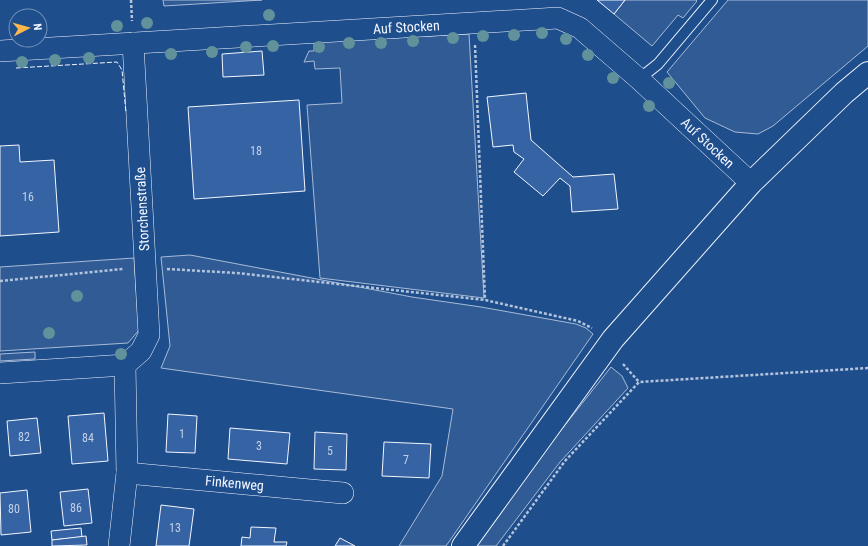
<svg xmlns="http://www.w3.org/2000/svg" width="868" height="546" font-family="'Roboto Condensed',sans-serif">
<style>
.built{fill:#305b95;stroke:#a8bbd7}
.building{fill:#3563a3;stroke:#f2f6ff}
.lines{fill:none;stroke-linecap:round;stroke-linejoin:round}
.lane-casing{stroke:#f2f6ff;stroke-width:12}
.street-casing{stroke:#f2f6ff;stroke-width:22}
.secondary-casing{stroke:#f2f6ff;stroke-width:24}
.path{stroke:#b3c4dc;stroke-width:2.5;stroke-dasharray:3 2;stroke-linecap:butt}
.lane{stroke:#1f4e8c;stroke-width:10}
.street{stroke:#1f4e8c;stroke-width:21}
.secondary{stroke:#1f4e8c;stroke-width:22}
.fence{stroke:#f2f6ff;stroke-width:1;stroke-dasharray:5 2;stroke-linecap:butt}
.tree{fill:#61919a}
.labels{text-anchor:middle;stroke-width:3;stroke-linejoin:round;paint-order:stroke}
.number-label{font-size:12px;fill:#c3d1e8}
.street-label{font-size:14px;fill:#f2f6ff;stroke:#1f4e8c}
</style>
<rect width="100%" height="100%" fill="#1f4e8c"/>
<!-- built -->
<g class="built">
<polygon points="163,0 262,0 164,6"/>
<polygon points="625,0 696,0 697,1 683,18 678,15 652,46 614,14"/>
<polygon points="728,0 868,0 868,46 773,126 758,134 735,132 705,118 667,72"/>
<polygon points="469,34 484,298 320,278 307,105 342,103 340,68 315,69 314,61 304,62 309,51 314,51 314,42"/>
<polygon points="190,255 412,297 481,307 576,324 586,328 593,334 446,546 399,546 442,476 453,409 161,368 170,346 161,257"/>
<polygon points="134,258 139,330 128,343 0,351 0,267"/>
<polygon points="35,352 35,359 0,361 0,354"/>
<polygon points="611,367 622,376 628,388 560,462 496,546 469,546"/>
</g>
<!-- building -->
<g class="building">
<polygon points="597,0 625,0 614,14"/>
<polygon points="262,51 264,75 223,77 222,54"/>
<polygon points="526,93 531,140 573,177 614,174 618,209 572,212 570,186 560,178 543,196 514,172 524,159 514,152 513,145 493,147 487,97"/>
<polygon points="299,100 305,191 194,199 188,107"/>
<polygon points="19,145 20,162 54,160 59,232 0,236 0,146"/>
<polygon points="104,413 108,461 72,464 68,416"/>
<polygon points="168,414 197,416 195,453 166,452"/>
<polygon points="37,418 41,453 10,456 7,421"/>
<polygon points="230,428 290,433 287,464 228,459"/>
<polygon points="315,432 347,434 346,470 314,469"/>
<polygon points="384,442 431,444 429,478 382,476"/>
<polygon points="88,489 92,523 64,526 60,492"/>
<polygon points="27,490 31,532 1,535 0,493"/>
<polygon points="161,505 194,509 189,546 156,546"/>
<polygon points="251,527 276,528 274,542 287,542 286,546 241,546 242,537 250,538"/>
<polygon points="81,528 82,537 52,540 51,531"/>
<polygon points="86,536 87,545 52,546 52,540"/>
<polygon points="340,538 355,546 335,546"/>
</g>
<g class="lines">
<!-- lane casing -->
<g class="lane-casing">
<polyline id="lane" points="639,79 658,64 712,0"/>
</g>
<!-- street casing -->
<g class="street-casing">
<g id="street">
<path id="s1" d="M0 51 558 18 580 28 639 79 751 183"/>
<polyline points="0,373 125,365 141,351 149,335 133,43"/>
<path id="s2" d="M127 473 343 493"/>
<polyline points="119,546 127,473 125,365"/>
</g>
</g>
<!-- secondary casing -->
<g class="secondary-casing">
<polyline id="secondary" points="463,546 613,339 751,183 844,93 868,73"/>
</g>
<!-- path -->
<g class="path">
<polyline points="131,0 132,21"/>
<polyline points="475,45 485,300"/>
<polyline points="167,269 237,273 485,300 578,321 592,328"/>
<polyline points="0,281 123,269"/>
<polyline points="623,364 639,382"/>
<polyline points="503,546 565,461 639,382 868,368"/>
</g>
<!-- lane -->
<use href="#lane" class="lane"/>
<!-- street -->
<use href="#street" class="street"/>
<!-- secondary -->
<use href="#secondary" class="secondary"/>
<!-- fence -->
<polyline class="fence" points="16,68 117,62 122,70 126,113"/>
</g>
<!-- trees -->
<g class="tree">
<circle cx="269" cy="15" r="6"/>
<circle cx="147" cy="23" r="6"/>
<circle cx="117" cy="26" r="6"/>
<circle cx="542" cy="33" r="6"/>
<circle cx="514" cy="35" r="6"/>
<circle cx="483" cy="36" r="6"/>
<circle cx="453" cy="38" r="6"/>
<circle cx="566" cy="39" r="6"/>
<circle cx="413" cy="41" r="6"/>
<circle cx="349" cy="43" r="6"/>
<circle cx="381" cy="43" r="6"/>
<circle cx="273" cy="46" r="6"/>
<circle cx="246" cy="47" r="6"/>
<circle cx="319" cy="47" r="6"/>
<circle cx="212" cy="52" r="6"/>
<circle cx="171" cy="54" r="6"/>
<circle cx="588" cy="55" r="6"/>
<circle cx="89" cy="58" r="6"/>
<circle cx="55" cy="60" r="6"/>
<circle cx="22" cy="62" r="6"/>
<circle cx="613" cy="78" r="6"/>
<circle cx="669" cy="83" r="6"/>
<circle cx="649" cy="106" r="6"/>
<circle cx="77" cy="296" r="6"/>
<circle cx="49" cy="333" r="6"/>
<circle cx="121" cy="354" r="6"/>
</g>
<g class="labels">
<!-- number labels -->
<g class="number-label">
<text x="256" y="155">18</text>
<text x="28" y="201">16</text>
<text x="182" y="438">1</text>
<text x="24" y="441">82</text>
<text x="88" y="442">84</text>
<text x="259" y="450">3</text>
<text x="330" y="455">5</text>
<text x="406" y="464">7</text>
<text x="76" y="512">86</text>
<text x="14" y="513">80</text>
<text x="175" y="532">13</text>
</g>
<!-- street labels -->
<g class="street-label">
<text dy="5" stroke="none"><textPath href="#s1" startOffset="407">Auf Stocken</textPath></text>
<text dy="5" stroke="none"><textPath href="#s1" startOffset="755">Auf Stocken</textPath></text>
<text transform="translate(142 209) rotate(-93)" y="5">Storchenstraße</text>
<text dy="5" stroke="none"><textPath href="#s2" startOffset="108">Finkenweg</textPath></text>
</g>
</g>
<!-- north arrow -->
<g transform="translate(28 28) rotate(84)"><circle r="19" fill="#1f4e8c" stroke="#7391ba"/>
<path d="M0-3L7 15L0 10L-7 15Z" fill="#ffb74d"/>
<text y="-6" font-size="11" font-weight="bold" text-anchor="middle" fill="#f2f6ff">N</text>
</g>
</svg>
